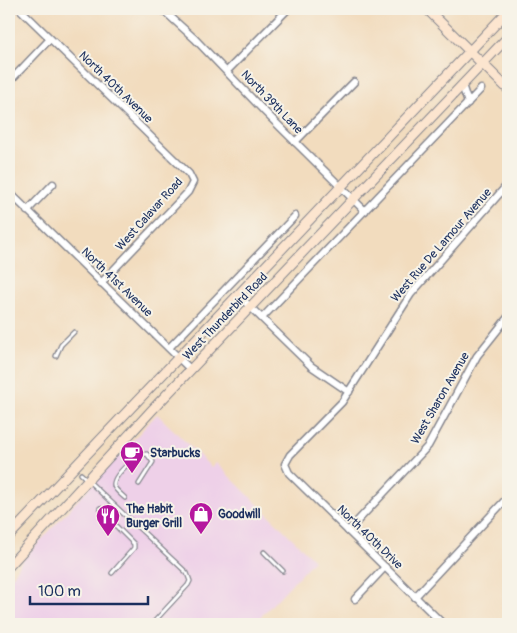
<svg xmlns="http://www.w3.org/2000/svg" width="517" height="633" font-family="Pangolin,sans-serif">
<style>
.built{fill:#eed0e8}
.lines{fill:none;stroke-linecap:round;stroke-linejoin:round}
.lane-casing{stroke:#86868e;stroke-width:5.5}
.street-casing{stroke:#86868e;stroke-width:9}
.secondary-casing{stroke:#86868e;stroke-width:11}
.lane{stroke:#fff;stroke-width:3}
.street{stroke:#fff;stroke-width:6}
.secondary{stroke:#fce5cf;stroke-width:9}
.labels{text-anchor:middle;stroke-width:4;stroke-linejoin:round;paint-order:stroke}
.street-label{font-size:12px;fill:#1b2f5e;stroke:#f7f3e8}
.poi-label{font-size:12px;font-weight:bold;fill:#1b2f5e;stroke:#f7f3e8;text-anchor:start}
</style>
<rect width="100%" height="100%" fill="#f7f3e8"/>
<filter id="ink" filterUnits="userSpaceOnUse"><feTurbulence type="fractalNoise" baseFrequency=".02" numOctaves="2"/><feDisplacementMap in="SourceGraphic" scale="10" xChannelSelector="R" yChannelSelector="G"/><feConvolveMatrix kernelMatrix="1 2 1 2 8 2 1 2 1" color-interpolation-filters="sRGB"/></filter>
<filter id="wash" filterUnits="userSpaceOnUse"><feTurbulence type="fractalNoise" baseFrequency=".0096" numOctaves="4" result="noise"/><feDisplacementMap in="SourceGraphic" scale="20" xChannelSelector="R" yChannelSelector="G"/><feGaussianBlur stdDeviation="1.12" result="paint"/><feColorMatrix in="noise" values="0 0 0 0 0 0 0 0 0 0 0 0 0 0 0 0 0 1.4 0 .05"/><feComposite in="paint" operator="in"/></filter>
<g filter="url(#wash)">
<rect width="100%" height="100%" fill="#f2dcbe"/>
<!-- built -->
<polygon class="built" points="157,414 211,467 216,463 314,560 254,624 9,624 9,582 21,562"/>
</g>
<g filter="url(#ink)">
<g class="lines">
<!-- lane casing -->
<g class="lane-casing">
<g id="lane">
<polyline points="56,356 61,345 74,332"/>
<polyline points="81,474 187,573 190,581 188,585 152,624"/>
<path d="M125 498C122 495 115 490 114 486 112 476 137 453 147 454L153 462 139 484"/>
<polyline points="100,508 110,520"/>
<polyline points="264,552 283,571"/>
<polyline points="112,573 134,548 134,544 115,525"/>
</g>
</g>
<!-- street casing -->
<g class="street-casing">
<g id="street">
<polyline points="20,9 189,174 193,182 188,192 101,283"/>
<polyline points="162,9 195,39 263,110 365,211"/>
<polyline points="227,71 288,9"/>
<polyline points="9,82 50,39"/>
<polyline points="462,85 468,103"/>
<polyline points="295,142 354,82"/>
<polyline points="9,192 191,370"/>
<polyline points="27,211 53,184"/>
<polyline points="238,295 311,366 349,392"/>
<polyline points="262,318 481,89"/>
<polyline points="169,348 295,216"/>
<polyline points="348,531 428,446 477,356 508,317"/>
<polyline points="415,597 508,497"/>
<polyline points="355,599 385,567"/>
<polyline points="443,624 289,473 285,464 290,455 342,402 411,294 508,184"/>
</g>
</g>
<!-- secondary casing -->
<g class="secondary-casing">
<g id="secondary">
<polyline points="427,9 508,89"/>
<polyline points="9,536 508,11"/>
<polyline points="9,566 152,410 508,37"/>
</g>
</g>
<!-- lane -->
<use href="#lane" class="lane"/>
<!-- street -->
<use href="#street" class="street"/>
<!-- secondary -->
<use href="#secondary" class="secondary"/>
</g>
</g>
<!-- icons -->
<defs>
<g id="cafe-pin" transform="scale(1.25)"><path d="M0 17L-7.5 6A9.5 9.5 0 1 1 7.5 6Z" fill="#b5179e" stroke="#f7f3e8"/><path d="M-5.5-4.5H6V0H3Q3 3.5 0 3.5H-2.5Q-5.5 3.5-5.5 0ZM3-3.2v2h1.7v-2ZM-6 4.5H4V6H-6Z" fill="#fff"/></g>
<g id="shop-pin" transform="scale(1.25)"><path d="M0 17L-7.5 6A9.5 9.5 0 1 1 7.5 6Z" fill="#b5179e" stroke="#f7f3e8"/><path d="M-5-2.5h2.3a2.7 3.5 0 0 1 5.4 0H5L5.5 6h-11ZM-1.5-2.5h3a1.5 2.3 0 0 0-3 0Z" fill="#fff"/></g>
<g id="restaurant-pin" transform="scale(1.25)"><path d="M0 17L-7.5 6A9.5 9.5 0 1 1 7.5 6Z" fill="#b5179e" stroke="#f7f3e8"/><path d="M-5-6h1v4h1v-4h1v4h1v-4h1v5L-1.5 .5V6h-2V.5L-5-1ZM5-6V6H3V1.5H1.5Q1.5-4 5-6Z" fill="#fff"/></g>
</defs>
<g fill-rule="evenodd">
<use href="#cafe-pin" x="132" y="453"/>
<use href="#shop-pin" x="201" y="514"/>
<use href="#restaurant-pin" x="108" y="516"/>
</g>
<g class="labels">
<!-- street labels -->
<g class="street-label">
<text transform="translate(116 87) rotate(44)" y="4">North 40th Avenue</text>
<text transform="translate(272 102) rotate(46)" y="4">North 39th Lane</text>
<text transform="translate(149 214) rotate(-48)" y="4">West Calavar Road</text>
<text transform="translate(441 245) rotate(-49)" y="4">West Rue De Lamour Avenue</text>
<text transform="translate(117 282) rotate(44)" y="4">North 41st Avenue</text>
<text transform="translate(225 316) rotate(-46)" y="4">West Thunderbird Road</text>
<text transform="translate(440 398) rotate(-60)" y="4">West Sharon Avenue</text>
<text transform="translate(370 537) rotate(44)" y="4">North 40th Drive</text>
</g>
<!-- poi labels -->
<g class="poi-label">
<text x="150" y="457">Starbucks</text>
<text x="126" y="513">The Habit<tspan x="126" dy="14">Burger Grill</tspan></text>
<text x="218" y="518">Goodwill</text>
</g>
</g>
<!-- margin -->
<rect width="517" height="633" fill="none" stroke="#f7f3e8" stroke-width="30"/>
<!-- scale -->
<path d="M30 596v8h118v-8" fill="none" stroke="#1b2f5e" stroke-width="2.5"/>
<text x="38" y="596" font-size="15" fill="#1b2f5e" stroke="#f7f3e8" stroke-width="4" paint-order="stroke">100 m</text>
</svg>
